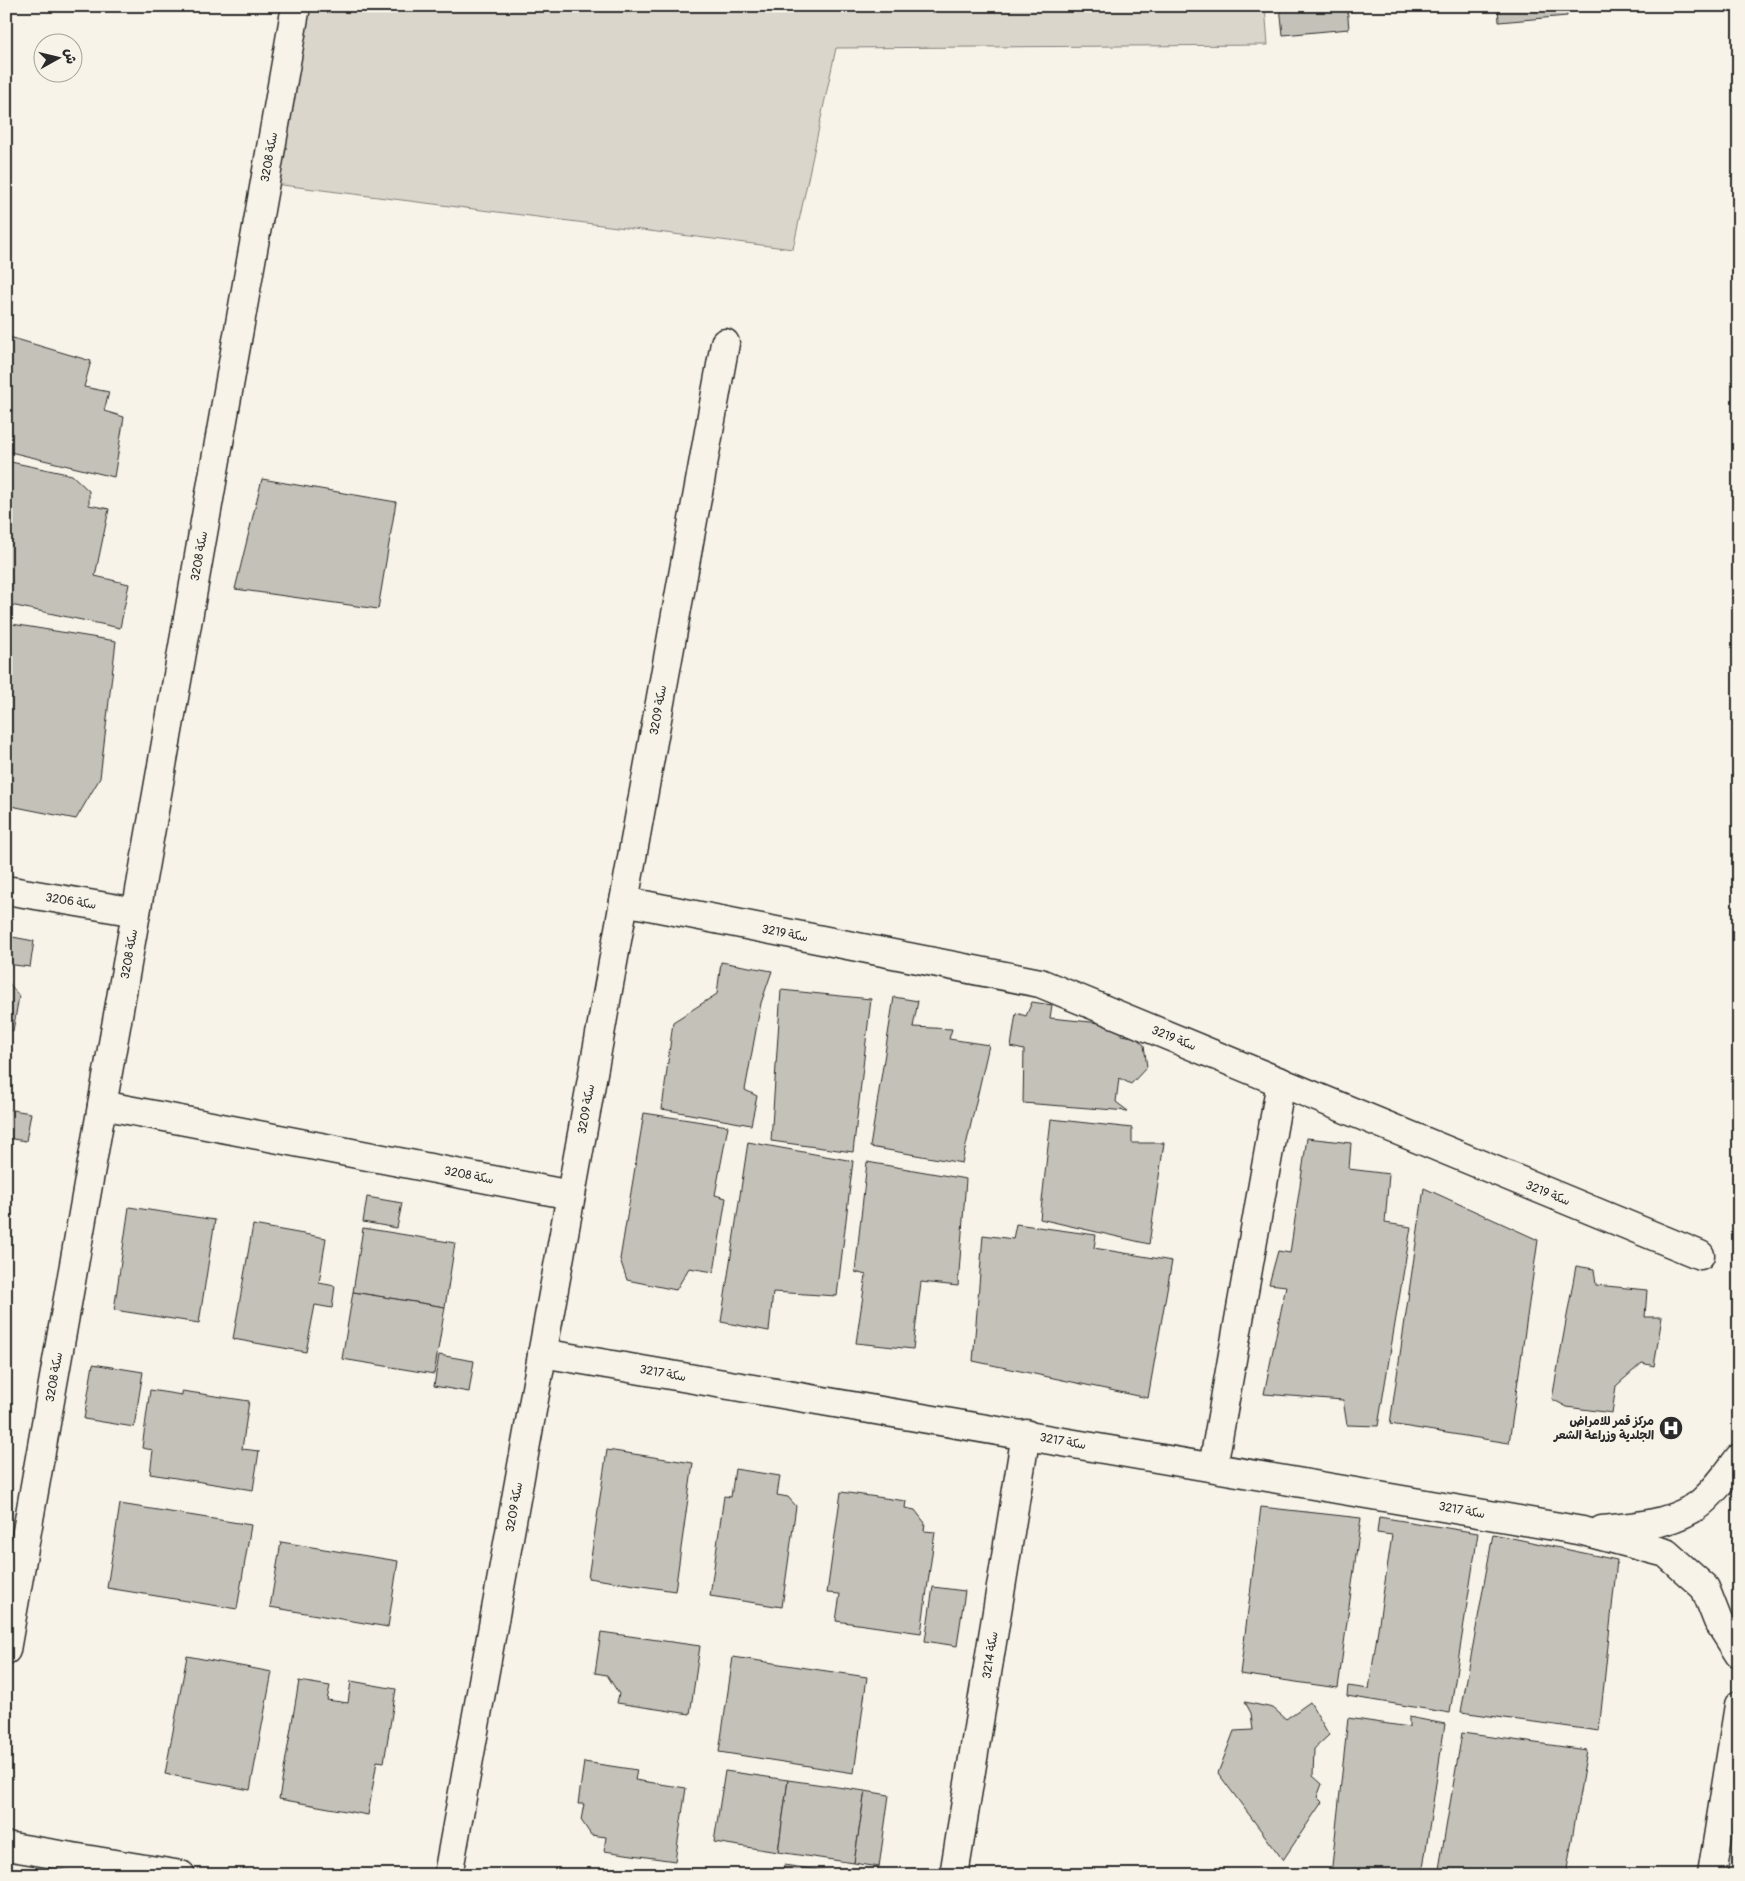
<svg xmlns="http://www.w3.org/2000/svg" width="1745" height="1881" font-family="Pangolin,'Playpen Sans Arabic',sans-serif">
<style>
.green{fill:#dad6cc;stroke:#82807c}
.building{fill:#c4c1b9;stroke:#2b2b2b}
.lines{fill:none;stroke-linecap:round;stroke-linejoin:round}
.street-casing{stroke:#2b2b2b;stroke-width:31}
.primary-casing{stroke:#2b2b2b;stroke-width:31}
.street{stroke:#f7f3e8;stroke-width:28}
.primary{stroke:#f7f3e8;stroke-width:28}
.labels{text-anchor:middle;stroke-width:5;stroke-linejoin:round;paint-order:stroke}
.street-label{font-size:12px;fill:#2b2b2b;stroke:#f7f3e8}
.poi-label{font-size:12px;font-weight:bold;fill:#2b2b2b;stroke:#f7f3e8;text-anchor:end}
</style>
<rect width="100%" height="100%" fill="#f7f3e8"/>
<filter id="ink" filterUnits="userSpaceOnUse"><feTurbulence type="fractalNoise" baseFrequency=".02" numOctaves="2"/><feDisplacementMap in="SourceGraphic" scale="10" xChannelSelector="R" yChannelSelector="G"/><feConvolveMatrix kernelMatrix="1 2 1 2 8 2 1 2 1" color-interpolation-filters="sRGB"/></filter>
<g filter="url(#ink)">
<!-- green -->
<polygon class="green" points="297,6 1265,6 1268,45 836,48 793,249 266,183"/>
<!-- building -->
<g class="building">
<polygon points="1280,6 1347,6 1349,29 1283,35"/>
<polygon points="1498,6 1566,6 1567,16 1499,22"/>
<polygon points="6,336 91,361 84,387 109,392 104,411 124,417 114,477 6,451"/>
<polygon points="6,461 72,475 89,491 89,505 109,509 95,576 129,584 120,628 6,604"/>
<polygon points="262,479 396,502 378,609 235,589"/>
<polygon points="6,623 116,641 100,778 76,819 6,805"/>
<polygon points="7,936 34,941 30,967 6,964"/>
<polygon points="721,962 772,971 761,1003 745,1090 757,1096 751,1125 662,1109 673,1022 717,994"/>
<polygon points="6,979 19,996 13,1031 6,1029"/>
<polygon points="781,990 871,999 853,1152 771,1141"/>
<polygon points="894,997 918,1001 913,1027 952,1029 949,1039 989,1045 962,1163 870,1147"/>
<polygon points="1032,1002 1052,1005 1050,1018 1122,1025 1121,1035 1135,1037 1144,1045 1147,1067 1131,1084 1119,1078 1116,1102 1128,1111 1023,1103 1024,1050 1011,1047 1016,1013 1026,1016"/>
<polygon points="6,1109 31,1113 26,1141 6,1138"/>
<polygon points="644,1113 728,1126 715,1195 726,1198 714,1272 689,1268 676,1290 627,1280 620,1259"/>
<polygon points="1051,1119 1132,1128 1132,1143 1164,1143 1149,1244 1040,1219"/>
<polygon points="1307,1138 1351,1143 1349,1169 1389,1174 1385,1223 1411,1227 1378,1426 1347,1425 1343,1400 1264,1394 1286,1286 1269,1284 1278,1251 1290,1253"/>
<polygon points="748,1142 853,1161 837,1296 773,1292 769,1331 721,1322"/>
<polygon points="867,1162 966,1179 958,1286 921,1282 913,1349 856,1343 866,1275 855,1272"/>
<polygon points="1424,1188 1538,1240 1509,1443 1390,1424"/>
<polygon points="367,1197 402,1203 397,1228 363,1222"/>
<polygon points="129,1207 215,1220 199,1323 114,1310"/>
<polygon points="1016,1224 1096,1235 1094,1248 1172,1261 1148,1398 973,1361 983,1235 1013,1239"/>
<polygon points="253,1225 326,1238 319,1283 335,1286 332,1308 315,1305 306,1352 233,1339"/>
<polygon points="363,1228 455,1243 445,1307 353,1292"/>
<polygon points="1576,1266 1594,1269 1596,1285 1647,1290 1645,1317 1662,1317 1654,1366 1642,1363 1616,1386 1612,1413 1567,1407 1552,1399"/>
<polygon points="353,1292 445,1307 434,1374 342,1359"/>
<polygon points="439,1355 474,1361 469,1392 434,1386"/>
<polygon points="93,1364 143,1372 134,1427 84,1419"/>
<polygon points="150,1390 182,1395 182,1391 249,1401 242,1449 259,1451 253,1490 150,1474 153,1450 142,1448"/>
<polygon points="607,1450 693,1463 675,1591 588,1578"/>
<polygon points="735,1469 780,1476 777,1495 788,1497 796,1506 782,1607 710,1596 724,1496 731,1497"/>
<polygon points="841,1492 906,1501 905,1508 915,1510 925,1523 924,1531 935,1532 921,1633 836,1621 840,1594 827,1593"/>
<polygon points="120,1504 251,1525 237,1609 107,1588"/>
<polygon points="1261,1507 1361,1518 1338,1688 1240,1674"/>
<polygon points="1379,1517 1478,1533 1450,1713 1347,1696 1348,1686 1369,1689 1392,1535 1377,1533"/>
<polygon points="1493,1534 1617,1560 1599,1731 1461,1712"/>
<polygon points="281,1542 398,1561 388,1627 270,1607"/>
<polygon points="933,1587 965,1591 957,1646 925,1641"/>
<polygon points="601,1632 700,1646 690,1714 617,1703 619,1694 607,1675 595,1673"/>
<polygon points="187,1656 272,1672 250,1790 165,1774"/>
<polygon points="733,1657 867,1677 854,1773 719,1752"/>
<polygon points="299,1681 330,1686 327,1700 348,1703 351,1681 396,1689 384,1762 377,1761 368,1815 279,1799"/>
<polygon points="1245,1702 1273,1708 1286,1719 1310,1702 1329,1735 1314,1749 1313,1776 1322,1784 1317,1797 1322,1802 1283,1860 1218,1773 1234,1731 1253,1730 1251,1713"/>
<polygon points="1409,1717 1445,1724 1422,1875 1331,1875 1348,1718 1409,1727"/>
<polygon points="1462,1733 1587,1750 1566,1875 1438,1875"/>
<polygon points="584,1762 637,1770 635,1780 686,1788 675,1861 604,1851 606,1837 591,1835 581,1820 584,1804 578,1804"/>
<polygon points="725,1771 788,1780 778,1852 714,1842"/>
<polygon points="788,1780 865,1791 854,1863 778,1852"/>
<polygon points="865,1791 889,1795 879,1867 854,1863"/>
<polygon points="784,1865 850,1875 782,1875"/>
</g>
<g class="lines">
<!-- street casing -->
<g class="street-casing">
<g id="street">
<polyline points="6,890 136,912"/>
<polyline points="624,901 1040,983 1700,1255"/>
<polyline points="102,1105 571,1195"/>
<polyline points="542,1353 1583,1531 1666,1553 1705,1588 1718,1621 1739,1654"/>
<polyline points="1213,1467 1281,1082"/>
<path d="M1602 1530C1633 1527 1664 1525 1692 1509 1707 1501 1729 1472 1739 1458"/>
<polyline points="6,1650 296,6"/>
<polyline points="6,1846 181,1875"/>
<polyline points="448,1875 725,343"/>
<polyline points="954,1875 1026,1434"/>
</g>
</g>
<!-- primary casing -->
<g class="primary-casing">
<polyline id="primary" points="1712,1875 1739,1705"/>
</g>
<!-- street -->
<use href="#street" class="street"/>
<!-- primary -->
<use href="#primary" class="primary"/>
</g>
</g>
<!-- icons -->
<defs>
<g id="hospital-disc" transform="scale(1.25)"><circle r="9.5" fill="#2b2b2b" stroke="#f7f3e8"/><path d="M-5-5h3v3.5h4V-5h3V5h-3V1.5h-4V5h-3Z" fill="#fff"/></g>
</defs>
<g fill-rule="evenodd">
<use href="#hospital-disc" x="1671" y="1428"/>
</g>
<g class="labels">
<!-- street labels -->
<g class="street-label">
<text transform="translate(269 157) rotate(-80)" y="4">سكة 3208</text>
<text transform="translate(199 556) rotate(-80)" y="4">سكة 3208</text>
<text transform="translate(658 710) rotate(-80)" y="4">سكة 3209</text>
<text transform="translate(71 901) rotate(9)" y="4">سكة 3206</text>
<text transform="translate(785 933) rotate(11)" y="4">سكة 3219</text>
<text transform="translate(129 954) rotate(-80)" y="4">سكة 3208</text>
<text transform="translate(1174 1038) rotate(22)" y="4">سكة 3219</text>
<text transform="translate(586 1109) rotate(-80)" y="4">سكة 3209</text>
<text transform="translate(469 1175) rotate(11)" y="4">سكة 3208</text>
<text transform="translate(1548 1193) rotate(22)" y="4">سكة 3219</text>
<text transform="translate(663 1373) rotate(10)" y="4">سكة 3217</text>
<text transform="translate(54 1377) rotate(-80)" y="4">سكة 3208</text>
<text transform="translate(1063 1441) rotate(10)" y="4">سكة 3217</text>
<text transform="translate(514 1507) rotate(-80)" y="4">سكة 3209</text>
<text transform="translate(1462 1510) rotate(10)" y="4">سكة 3217</text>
<text transform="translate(990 1655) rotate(-81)" y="4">سكة 3214</text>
</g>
<!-- poi labels -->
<g class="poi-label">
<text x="1654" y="1425">مركز قمر للامراض<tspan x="1654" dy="14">الجلدية وزراعة الشعر</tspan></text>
</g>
</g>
<!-- margin -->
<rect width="1745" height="1881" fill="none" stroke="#f7f3e8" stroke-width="25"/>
<rect x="12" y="12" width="1720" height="1856" fill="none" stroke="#2b2b2b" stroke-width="2" filter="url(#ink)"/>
<!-- north arrow -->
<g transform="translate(58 58) rotate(82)"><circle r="24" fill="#f7f3e8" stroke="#a5a39c"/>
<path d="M0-4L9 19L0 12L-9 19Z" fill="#2b2b2b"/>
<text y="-8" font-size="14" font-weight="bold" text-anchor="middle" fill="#2b2b2b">ش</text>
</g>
</svg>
